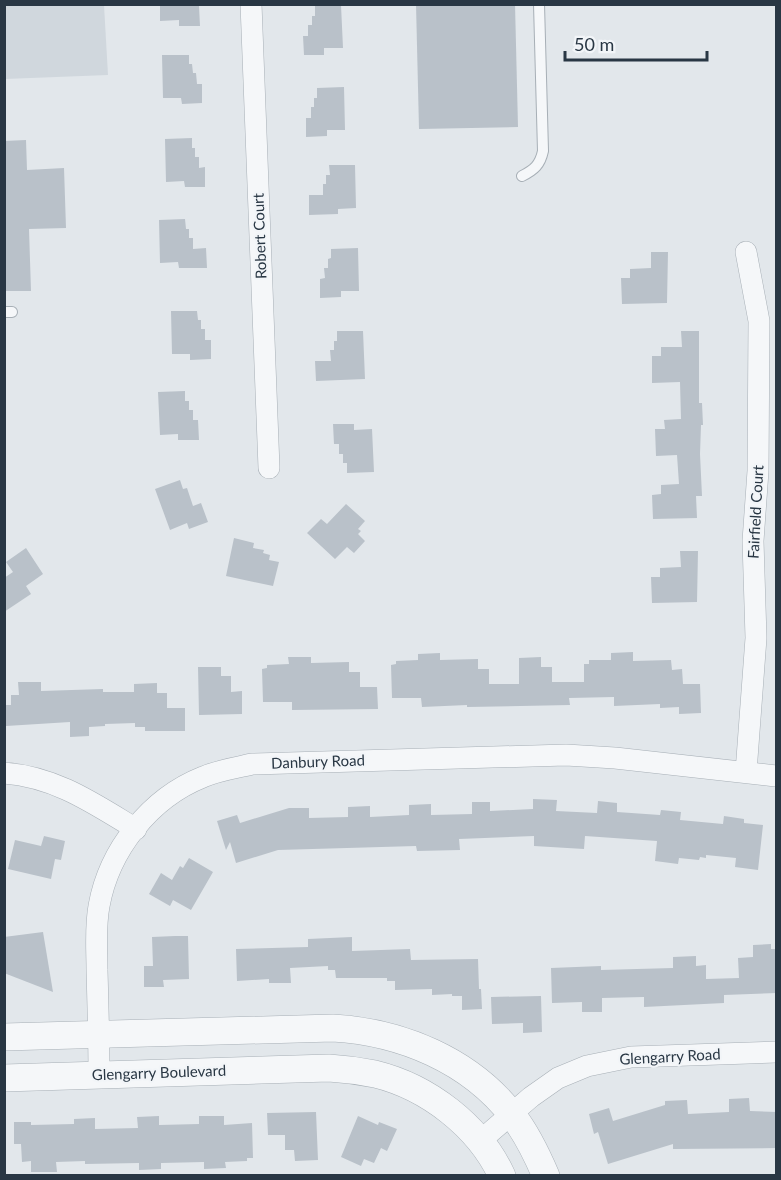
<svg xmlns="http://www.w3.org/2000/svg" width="781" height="1180" font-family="Lato,sans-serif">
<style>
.built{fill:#d0d7dd}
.building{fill:#b9c1c9}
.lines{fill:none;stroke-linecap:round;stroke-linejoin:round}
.service-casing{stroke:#a7afb6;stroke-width:12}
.minor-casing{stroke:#a7afb6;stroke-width:22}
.tertiary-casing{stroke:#a7afb6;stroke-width:28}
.service{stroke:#f5f7f9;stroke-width:10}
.minor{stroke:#f5f7f9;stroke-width:21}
.tertiary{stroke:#f5f7f9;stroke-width:27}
.labels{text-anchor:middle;stroke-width:4.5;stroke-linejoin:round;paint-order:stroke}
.street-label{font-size:15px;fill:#293744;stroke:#f2f5f8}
</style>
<rect width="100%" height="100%" fill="#e2e7eb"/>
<!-- built -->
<polygon class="built" points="4,5 104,5 108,75 5,79"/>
<!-- building -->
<g class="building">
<polygon points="160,4 194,4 194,6 199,6 200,26 179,26 179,20 160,21"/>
<polygon points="416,4 515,4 518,127 419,129"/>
<polygon points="341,5 343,48 324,48 324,55 304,55 303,36 308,36 308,25 312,25 312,16 315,16 315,6"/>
<polygon points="162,55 189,55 189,64 192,64 193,73 196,73 197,84 202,84 202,103 182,104 181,98 163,98"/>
<polygon points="344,87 345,130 327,130 327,136 306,137 306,118 311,118 311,107 314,107 314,98 317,98 317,88"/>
<polygon points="192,138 192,148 195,148 195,157 199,157 199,168 205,167 205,187 185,187 184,181 166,182 165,139"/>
<polygon points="26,140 27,170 64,168 66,228 29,229 31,291 4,291 4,141"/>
<polygon points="329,165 355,165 356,208 338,209 338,214 309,215 309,195 323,195 323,184 326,184 326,175 330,175"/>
<polygon points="185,219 186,229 189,229 189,238 193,238 193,249 206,248 207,268 179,268 178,262 160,263 159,220"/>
<polygon points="358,248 359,291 341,291 341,297 320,298 320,279 325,278 324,268 328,268 328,259 331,258 331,249"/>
<polygon points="651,252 668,252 667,303 622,304 621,278 630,278 630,269 651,268"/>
<polygon points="171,311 197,311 198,320 201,320 201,329 205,329 205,340 211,340 211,359 190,360 190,354 172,354"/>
<polygon points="337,331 363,331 365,379 316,381 315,361 331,361 330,350 334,350 334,341 337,341"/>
<polygon points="681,331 699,331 699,403 702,403 703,425 701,425 700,454 702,496 696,496 697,518 653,519 652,495 661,494 661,485 679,484 677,455 656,456 655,429 665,429 664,420 681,419 680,382 652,383 652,356 661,356 661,347 682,347"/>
<polygon points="185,391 185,401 189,401 189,410 193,410 193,420 198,420 199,440 178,440 178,434 160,435 158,392"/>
<polygon points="333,424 354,424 354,430 372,429 374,472 347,473 347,463 343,463 343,454 339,454 339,444 334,444"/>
<polygon points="180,480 183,489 187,488 193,506 201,503 208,522 189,529 187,523 170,530 155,489"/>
<polygon points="346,504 365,521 358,529 361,531 358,534 365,541 354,553 347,547 335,559 307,533 321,519 327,524"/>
<polygon points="234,538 254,543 253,548 264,550 263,553 270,555 269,560 279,562 273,586 226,576"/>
<polygon points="26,548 43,574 26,586 31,594 4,612 4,578 13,572 6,562"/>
<polygon points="680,551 698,551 697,602 652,603 651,577 660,577 660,568 681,567"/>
<polygon points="633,652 633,661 671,660 672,670 682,669 683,684 700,684 701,713 679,714 679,707 660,708 660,704 614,706 614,697 569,698 570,705 467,707 467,705 422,707 421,698 392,698 391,665 396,664 396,661 418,660 418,654 440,653 440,660 478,659 478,669 489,669 489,684 519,684 519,658 541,657 541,667 552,667 552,682 584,682 584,664 589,664 589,660 611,660 611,653"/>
<polygon points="288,657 311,657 311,663 349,662 349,672 360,672 360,687 377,687 378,709 292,710 292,702 263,702 262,669 267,668 267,665 289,664"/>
<polygon points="198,667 221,667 221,676 231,676 231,692 242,691 242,714 199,715"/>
<polygon points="18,682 41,682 41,691 103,689 103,692 134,692 134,684 157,683 157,693 167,693 167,708 185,708 185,731 145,731 145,727 135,727 135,723 105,724 105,726 89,727 89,736 70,737 70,722 6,726 5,705 11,705 11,695 19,695"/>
<polygon points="533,799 557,800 556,811 597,813 598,801 617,803 617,812 660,815 661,810 681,812 680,820 723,824 724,816 744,819 744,823 763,825 758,870 735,867 736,858 706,855 706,858 700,857 699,860 679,858 678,864 655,861 657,841 585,836 584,849 534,846 534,836 459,839 460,850 417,851 416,846 278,850 236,863 230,842 226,850 217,821 237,815 240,823 289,808 309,808 309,818 348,817 348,807 370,806 370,817 409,815 409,805 431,804 431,815 472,814 472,802 490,802 490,811 533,809"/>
<polygon points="44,836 65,841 61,860 55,859 51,879 8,869 15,840 41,846"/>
<polygon points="189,858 213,872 191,910 173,900 170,906 149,894 161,873 172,880 180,866 183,868"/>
<polygon points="43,932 53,992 4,973 4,937"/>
<polygon points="175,936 188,936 189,979 163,980 164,987 144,987 144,966 153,966 152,937"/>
<polygon points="352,937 352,951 410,949 411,960 478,959 479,989 481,989 482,1009 462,1010 462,996 452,996 452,994 432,995 432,989 395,990 395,981 387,981 387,978 336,978 335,970 328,970 328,966 290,968 291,983 269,983 269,979 237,981 236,949 308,947 308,939"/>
<polygon points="771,944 771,949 777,949 777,993 724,995 724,1003 644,1007 644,997 602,998 602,1012 582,1012 582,1002 552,1003 551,968 601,966 601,970 673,968 673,957 696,956 696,966 706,965 706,979 739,978 738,958 753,957 753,945"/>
<polygon points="541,996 542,1032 523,1033 523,1023 492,1024 491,997"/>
<polygon points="749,1098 750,1111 777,1112 777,1148 673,1149 673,1144 608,1164 598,1132 594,1134 589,1114 609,1108 613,1121 665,1105 665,1101 687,1100 688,1114 729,1112 729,1099"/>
<polygon points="316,1112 318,1160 295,1161 294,1150 285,1150 285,1135 268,1135 267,1113"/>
<polygon points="159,1116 159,1125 199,1124 199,1116 224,1116 224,1125 252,1123 253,1158 247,1158 247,1161 225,1162 226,1168 204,1169 204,1162 161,1163 161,1169 139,1170 139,1163 85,1164 85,1161 56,1162 57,1172 31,1172 31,1161 22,1162 21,1144 14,1144 14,1122 31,1122 31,1125 74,1124 74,1119 95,1118 95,1129 138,1128 137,1117"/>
<polygon points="358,1116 378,1125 379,1122 397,1129 387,1151 381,1148 374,1163 364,1159 361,1166 341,1157"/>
</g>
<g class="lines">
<!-- service casing -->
<g class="service-casing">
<g id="service">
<path d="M522 176C534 170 540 165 543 151L539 4"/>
<polyline points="4,312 12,312"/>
</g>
</g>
<!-- minor casing -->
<g class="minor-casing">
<g id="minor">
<polyline points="251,4 269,468"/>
<polyline points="746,252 759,321 758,471 753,541 756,638 746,772"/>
<path d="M4 773C56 777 93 803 136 829"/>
<path d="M99 1075C99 1040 98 1005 97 970 97 949 95 927 99 906 109 850 150 798 203 777 219 770 236 768 252 764L566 755 615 758 776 776"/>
<polyline points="480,1141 531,1097 558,1078 587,1066 631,1057 776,1052"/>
</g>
</g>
<!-- tertiary casing -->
<g class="tertiary-casing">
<g id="tertiary">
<path d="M4 1037 333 1028C401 1032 470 1060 513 1116 527 1134 537 1155 546 1176"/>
<path d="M4 1078 329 1068C345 1069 360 1071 375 1074 428 1087 479 1126 502 1176"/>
</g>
</g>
<!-- service -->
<use href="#service" class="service"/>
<!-- minor -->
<use href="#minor" class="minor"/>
<!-- tertiary -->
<use href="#tertiary" class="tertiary"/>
</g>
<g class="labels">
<!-- street labels -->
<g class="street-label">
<text transform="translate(260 236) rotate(-92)" y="5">Robert Court</text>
<text transform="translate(756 512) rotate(-87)" y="5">Fairfield Court</text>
<text transform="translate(318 762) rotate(-2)" y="5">Danbury Road</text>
<text transform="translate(670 1057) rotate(-3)" y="5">Glengarry Road</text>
<text transform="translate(159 1073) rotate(-2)" y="5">Glengarry Boulevard</text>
</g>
</g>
<!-- border -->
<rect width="781" height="1180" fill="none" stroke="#293744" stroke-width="12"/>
<!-- scale -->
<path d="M565 51v9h142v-9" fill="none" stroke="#293744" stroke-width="3"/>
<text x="574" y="51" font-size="18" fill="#293744" stroke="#f2f5f8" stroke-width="4.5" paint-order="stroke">50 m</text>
</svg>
